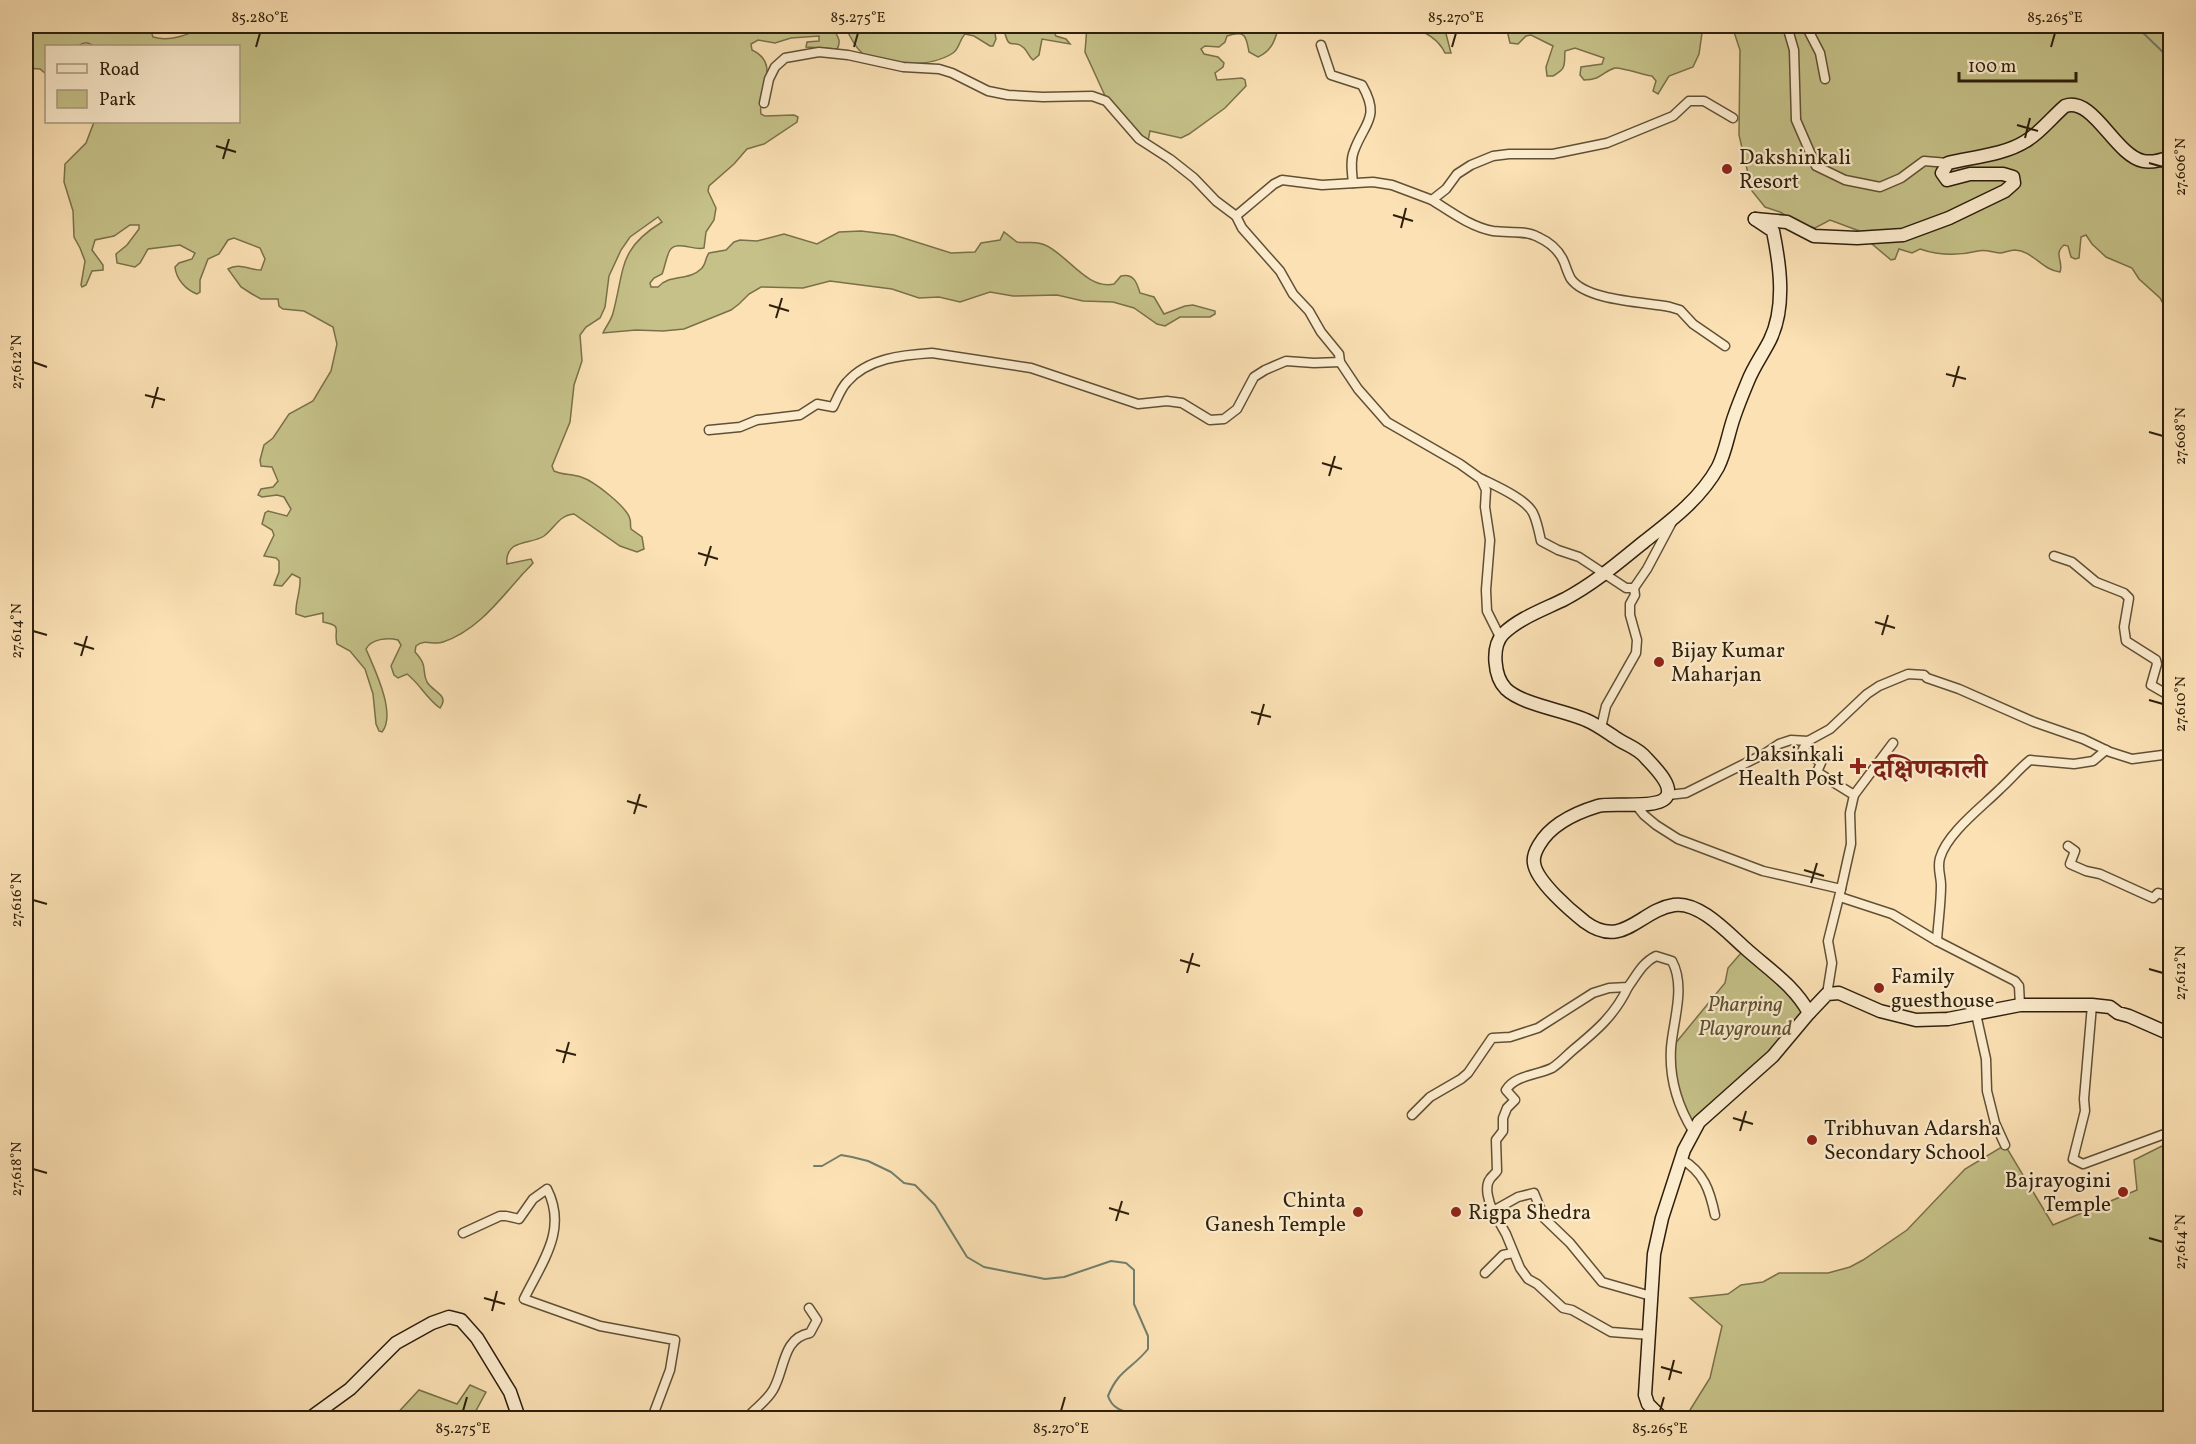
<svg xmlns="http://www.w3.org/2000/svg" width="2196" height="1444" font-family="Vollkorn,'Noto Serif Devanagari',serif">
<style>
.green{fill:#c5c188;stroke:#79704a;stroke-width:1.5}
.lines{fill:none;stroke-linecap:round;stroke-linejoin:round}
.stream{stroke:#717e6c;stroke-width:2}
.minor-casing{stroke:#605036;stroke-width:11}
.secondary-casing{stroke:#2d1f0c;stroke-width:15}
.minor{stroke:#fcecce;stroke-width:8}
.secondary{stroke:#fcecce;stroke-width:12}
.ticks{fill:none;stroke:#2d1f0c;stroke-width:2}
.poi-dot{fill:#8f2418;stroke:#fcecce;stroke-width:2}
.labels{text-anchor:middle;stroke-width:4.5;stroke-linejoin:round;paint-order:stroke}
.poi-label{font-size:21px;fill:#2d1f0c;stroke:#fcecce;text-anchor:start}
.park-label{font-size:21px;font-style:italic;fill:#5b5031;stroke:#fcecce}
.district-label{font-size:27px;font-weight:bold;fill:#7a1f14;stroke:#fcecce}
.neatline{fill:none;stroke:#2d1f0c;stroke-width:2}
.ticks-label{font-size:15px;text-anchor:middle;fill:#2d1f0c}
</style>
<rect width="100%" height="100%" fill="#fbe1b4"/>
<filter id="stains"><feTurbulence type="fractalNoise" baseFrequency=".00333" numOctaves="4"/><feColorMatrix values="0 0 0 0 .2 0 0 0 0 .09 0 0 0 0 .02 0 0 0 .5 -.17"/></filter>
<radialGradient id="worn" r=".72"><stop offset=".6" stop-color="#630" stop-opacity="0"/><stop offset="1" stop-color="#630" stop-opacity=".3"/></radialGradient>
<!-- green -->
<g class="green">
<path d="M26 26H149L153 37C169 42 190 35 203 26H832C835 34 843 39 837 49L806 47 807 42 819 41V36L791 38 775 43 758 40 751 44 752 50C782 64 757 91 761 114L765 116 794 115 798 117 797 122 764 144 747 149 734 164 709 186 708 191 716 208 714 220 706 232 704 248C694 251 677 240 670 250 666 257 665 267 662 274L654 278 650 283 651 287H658C669 274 689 281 701 269 706 265 705 258 709 253L726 250 734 242 740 240 757 241 784 234 817 244 839 232 861 231 894 235 951 253 975 252 981 243 1000 240 1004 232 1017 242C1027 244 1035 240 1045 245 1068 255 1087 290 1114 284L1121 276C1134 273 1137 283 1140 293L1154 297 1164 314 1185 306 1193 305 1215 311V314L1210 317H1180L1165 326 1157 324 1134 308 1113 302 1083 301 1057 295 1013 296 990 292 960 302 939 297 919 298 892 289 830 281 803 288 761 287 749 294 739 304 731 310 684 329 663 331 636 330 603 333C606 326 611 321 613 313 625 268 618 249 662 222L658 217 630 237 621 250 609 276 605 307 600 318 586 327 580 335 582 361 574 385 570 422 552 466 554 471C562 475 572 474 581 477 594 481 627 507 630 519 631 522 630 526 631 529L642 537 644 549 637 552 620 546 574 514C559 515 555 528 544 536 535 542 522 541 513 547 508 551 506 558 507 564L531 559 533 563C529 568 524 572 520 577 498 602 476 631 443 642 433 646 425 638 416 646L415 652C429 667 421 670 427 682 433 692 450 695 440 708 427 699 420 684 407 674L398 678 394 675 391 666 401 645 398 640C388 637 371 639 366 649 374 668 397 714 382 732L379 731 376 724 373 694 365 669 350 651 337 644C333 629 344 626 323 622V613L305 617 296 614C295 602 301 591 300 578L292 574 282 586 274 585 279 572V561L276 558 264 556 274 535 272 530 262 524 265 513 268 511 287 516 291 509 284 497 277 495 262 497 258 495 261 489 273 487 278 481 272 467 261 466 260 460 264 445 273 438 289 414 313 401 331 371 337 344 333 327 304 311 283 309 279 306 278 299H261L252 294 241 287 228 269C239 262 249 270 261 270L265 259 260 248 234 238 228 240 219 254 208 259 200 280V292L197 294C186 290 176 279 175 267L179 263 192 259 195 253 180 245 148 249 140 263 135 267 117 263 116 254 127 245 139 229V225H130L114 236 95 240 92 250 103 265V270L92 271 86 285 82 287 81 285 85 261 80 248 74 237 73 211 64 182 65 164 86 143 94 122H238V46H93C88 41 83 42 78 46H46V74L40 69 26 68Z"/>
<path d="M845 26H989L994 28 996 39 993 46H990L974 36 965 34C959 40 960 48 953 53 932 67 883 68 862 53 854 46 849 35 845 26Z"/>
<path d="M1003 26H1051L1056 36 1066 39 1070 44 1042 39 1039 55 1033 60C1029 57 1028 52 1024 48 1011 36 1010 56 1003 26Z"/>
<path d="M1087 26H1279C1275 40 1272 51 1258 57L1249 52C1246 36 1246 30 1227 36L1225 42 1219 47 1205 46 1201 49 1204 54 1218 57 1224 63 1223 67 1215 73 1217 80 1242 78 1245 80 1246 86 1225 108 1189 134 1181 138 1150 131 1148 141 1140 137 1106 98 1101 87 1085 52Z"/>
<path d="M1406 26H1444L1451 53H1445C1438 38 1422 30 1406 26Z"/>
<path d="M1506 26H1703L1699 54 1693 67 1669 76 1658 94 1653 91 1656 81 1652 76C1644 75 1621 67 1615 68 1603 71 1602 80 1584 80L1580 75 1581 67 1602 64 1604 58 1575 48 1565 51C1564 65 1567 68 1553 76H1547L1546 67 1553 46 1531 35 1526 36 1518 44 1510 43Z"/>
<path d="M1732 26H2170V316L2160 298 2139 279 2132 268 2106 257 2092 244 2086 235 2081 237 2079 258 2075 259 2071 257 2068 246 2064 245C2053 254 2064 262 2060 272 2042 270 2033 251 2015 250 2010 250 2006 252 2001 253 1994 253 1986 249 1978 251 1958 256 1940 256 1920 249L1912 253 1899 249 1895 259 1891 260 1872 244 1862 232 1830 220 1815 228 1800 224 1780 212 1765 207 1752 191 1739 135 1740 50Z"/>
<polygon points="1741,953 1772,978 1809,1013 1693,1131 1676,1098 1674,1045 1725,983 1728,968"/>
<polygon points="2170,1142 2170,1418 1685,1418 1710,1378 1722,1326 1690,1298 1728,1294 1741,1285 1763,1282 1779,1273 1828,1273 1850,1267 1863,1260 1907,1230 1965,1169 2005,1145 2053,1225 2137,1190 2134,1160"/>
<polygon points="470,1385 486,1392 472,1418 393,1418 419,1390 457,1404"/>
</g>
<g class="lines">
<!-- stream -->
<g class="stream">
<polyline points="2136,26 2170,59"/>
<path d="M814 1166H822L841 1155 852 1157 868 1161 891 1172 904 1183 915 1185 935 1205 967 1257 984 1267 1045 1279 1064 1277 1111 1261 1126 1263 1134 1270V1304L1148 1336V1349C1132 1369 1119 1369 1108 1396 1114 1414 1131 1411 1146 1418"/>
</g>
<!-- minor casing -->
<g class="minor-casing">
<g id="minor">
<polyline points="1787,26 1794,50 1796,120 1816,166 1845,180 1880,187 1901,178 1924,161 1948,163"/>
<polyline points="1806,26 1820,53 1825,79"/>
<path d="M1321 45 1331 75 1362 85C1381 118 1364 123 1354 151 1350 160 1352 173 1353 183"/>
<polyline points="764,103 769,79 775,67 785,58 819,52 848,55 903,67 939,69 952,73 988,91 1008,95 1043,97 1092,96 1106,101 1139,139 1170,159 1194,178 1216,201 1236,216 1242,228 1280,271 1293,294 1309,311 1321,332 1339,354 1340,362 1358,389 1387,422 1460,464 1481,479 1486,490 1485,507 1490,540 1486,590 1487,611 1500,637"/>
<path d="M1432 200C1451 212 1471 227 1493 231 1508 233 1525 230 1538 237 1549 242 1559 250 1564 262 1566 267 1568 274 1571 279 1587 301 1645 302 1670 307L1680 310 1693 324 1725 346"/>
<polyline points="1236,216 1274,184 1282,180 1322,185 1373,182 1392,185 1432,200 1446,189 1457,174 1471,165 1493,156 1509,154 1553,154 1607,143 1673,116 1689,101 1704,101 1733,118"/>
<path d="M709 430 740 427 757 420 800 415 817 404 833 407C837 399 841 388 847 382 868 358 902 355 932 353L1031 368 1138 404 1167 401 1182 403 1210 420 1224 419 1237 409 1254 377 1265 370 1286 361 1314 363 1340 362"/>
<path d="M1482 479C1496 486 1526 499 1533 513 1537 521 1539 532 1541 541L1558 550 1579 557 1626 588H1634"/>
<polyline points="2054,556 2072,562 2096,582 2124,593 2129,598 2124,627 2126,641 2156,660 2157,664 2151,685 2170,696"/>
<polyline points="1601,728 1606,706 1636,653 1637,640 1630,615 1630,604 1635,595 1634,588 1647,569 1672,522"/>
<polyline points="1808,741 1803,749 1821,763 1817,772 1854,795 1850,813 1851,844 1841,889"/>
<polyline points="1668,795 1686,793 1764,754 1779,744 1791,740 1808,741 1830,729 1867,694 1879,686 1908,674 1924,675 1927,678 1959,689 2034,722 2083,739 2110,752 2132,759 2170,754"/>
<polyline points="1854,795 1893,743"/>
<polyline points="1636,805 1644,815 1656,825 1678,839 1763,871 1841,889 1828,941 1832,963 1827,994"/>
<polyline points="2068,846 2075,851 2070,864 2086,871 2100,874 2153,898 2158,893 2170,897"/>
<polyline points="1840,897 1892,914 1937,941 2015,981 2019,986 2020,1005"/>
<path d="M1937 941C1938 923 1941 904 1941 885 1941 876 1937 868 1940 858 1947 833 1982 807 2000 789 2011 779 2019 769 2030 760L2074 764 2093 761 2106 750"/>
<polyline points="2092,1005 2084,1099 2085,1111 2073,1159 2083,1164 2170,1132"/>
<polyline points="1976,1014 1986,1059 1987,1091 1995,1123 2005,1145"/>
<path d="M1412 1115 1430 1097 1461 1079 1468 1073 1492 1038 1510 1037 1538 1028 1593 993 1609 988 1628 987C1637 975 1642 963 1656 956L1672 961C1686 987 1673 1021 1671 1048 1669 1079 1677 1105 1693 1131"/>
<path d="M1681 1159C1704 1172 1710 1191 1715 1215"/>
<path d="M1493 1211C1489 1203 1484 1187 1490 1179 1492 1176 1495 1174 1497 1171L1496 1140 1503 1131V1118L1507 1108 1515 1100 1506 1090C1515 1075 1538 1075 1552 1068 1560 1063 1566 1056 1573 1050 1596 1031 1615 1015 1628 987"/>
<path d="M463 1233 500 1216H506L519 1219 533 1199 547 1189C568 1230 542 1262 524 1299L600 1326 675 1340 670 1370 652 1418"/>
<polyline points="1485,1273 1503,1255 1513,1253"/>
<polyline points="1650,1335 1611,1332 1572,1310 1563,1308 1537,1284 1528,1279 1520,1268 1506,1234 1493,1211 1518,1197 1534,1193 1544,1218 1570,1243 1602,1282 1651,1296"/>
<path d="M747 1418C755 1408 766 1402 773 1390 785 1370 782 1338 810 1333L817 1320 809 1308"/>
</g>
</g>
<!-- secondary casing -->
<g class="secondary-casing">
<g id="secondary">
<path d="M1755 219 1773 231C1780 265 1786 307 1770 340 1763 354 1754 366 1748 381 1743 393 1738 405 1734 417 1728 434 1726 451 1718 467 1701 498 1672 520 1645 541 1619 562 1595 583 1565 599 1545 609 1519 618 1503 634 1491 647 1494 677 1506 689 1523 705 1564 710 1586 720 1598 725 1608 733 1619 740 1629 746 1639 749 1646 758 1653 766 1673 784 1667 796 1660 810 1612 802 1598 806 1575 813 1551 824 1539 845 1536 850 1533 857 1534 863 1536 881 1571 911 1585 922 1623 950 1640 910 1674 905 1699 901 1728 933 1745 948 1768 969 1794 985 1809 1013"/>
<path d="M1755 219 1787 222 1814 236 1857 238 1903 235 1949 218 2005 191 2014 183 2013 177 2003 174H1970L1947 180 1942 173 1948 163C1973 157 2004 155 2026 141 2041 132 2052 117 2065 106 2093 96 2115 155 2143 161 2152 163 2162 160 2170 157"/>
<polyline points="310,1418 350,1389 396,1343 432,1323 449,1317 461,1320 477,1338 510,1392 519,1418"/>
<polyline points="1662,1418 1648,1404 1645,1395 1654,1254 1662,1218 1684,1150 1699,1122 1773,1056 1809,1013 1827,994 1839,993 1880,1011 1916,1020 1948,1019 2020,1005 2092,1005 2110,1007 2118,1013 2129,1016 2170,1034"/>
</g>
</g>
<!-- minor -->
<use href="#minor" class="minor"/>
<!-- secondary -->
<use href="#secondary" class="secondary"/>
</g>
<!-- ticks -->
<path class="ticks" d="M256 47 260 33M854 47 858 33M1452 47 1456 33M2051 47 2055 33M2017 125 2038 131M2025 138 2030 118M216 146 236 152M223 159 229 139M2149 163 2163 167M1393 215 1413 221M1401 228 1406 208M769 305 789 311M776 318 782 298M33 362 47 367M1946 374 1966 379M1953 387 1959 366M145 395 165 400M152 408 158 387M2149 432 2163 436M1322 463 1342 469M1329 476 1335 456M698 553 718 559M705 566 711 546M1875 622 1895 628M33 631 47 635M1882 635 1888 615M74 643 94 649M81 656 87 636M2149 700 2163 704M1251 712 1271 717M1258 725 1264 704M627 801 647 807M634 814 640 794M1804 870 1824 876M1811 883 1817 863M33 900 47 904M1180 960 1200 966M2149 969 2163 973M1187 973 1193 953M556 1050 576 1055M563 1063 569 1042M1733 1118 1753 1124M1740 1131 1746 1111M33 1169 47 1173M1109 1208 1129 1214M1116 1221 1122 1201M2149 1238 2163 1242M484 1298 505 1304M492 1311 497 1291M1661 1367 1682 1373M1669 1380 1674 1360M463 1411 467 1397M1061 1411 1065 1397M1660 1411 1664 1397"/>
<!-- markers -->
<g class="poi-dot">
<circle cx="1727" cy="169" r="6"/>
<circle cx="1659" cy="662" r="6"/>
<path d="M1855 757h6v6h6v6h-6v6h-6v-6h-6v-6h6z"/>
<circle cx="1879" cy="988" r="6"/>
<circle cx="1812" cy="1140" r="6"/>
<circle cx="2123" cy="1192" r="6"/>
<circle cx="1358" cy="1212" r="6"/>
<circle cx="1456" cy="1212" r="6"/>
</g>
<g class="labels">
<!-- poi labels -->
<g class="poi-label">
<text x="1739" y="164">Dakshinkali<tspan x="1739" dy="24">Resort</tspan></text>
<text x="1671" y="657">Bijay Kumar<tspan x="1671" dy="24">Maharjan</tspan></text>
<text x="1844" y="761" text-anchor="end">Daksinkali<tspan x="1844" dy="24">Health Post</tspan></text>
<text x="1891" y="983">Family<tspan x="1891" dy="24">guesthouse</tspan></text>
<text x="1824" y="1135">Tribhuvan Adarsha<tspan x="1824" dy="24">Secondary School</tspan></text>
<text x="2111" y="1187" text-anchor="end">Bajrayogini<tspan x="2111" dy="24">Temple</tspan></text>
<text x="1346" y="1207" text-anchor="end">Chinta<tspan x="1346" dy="24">Ganesh Temple</tspan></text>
<text x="1468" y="1219">Rigpa Shedra</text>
</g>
<!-- park labels -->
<g class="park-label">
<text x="1745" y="1011">Pharping<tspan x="1745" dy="24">Playground</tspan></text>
</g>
<!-- district labels -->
<g class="district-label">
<text x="1930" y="778">दक्षि‍णकाली</text>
</g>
</g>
<!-- margin -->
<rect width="2196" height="1444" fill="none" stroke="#fbe1b4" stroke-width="66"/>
<!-- legend -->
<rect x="45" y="45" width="195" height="78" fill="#fcecce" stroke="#a99a80" stroke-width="1.5"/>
<rect x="57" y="64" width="30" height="9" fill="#fcecce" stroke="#a99a80" stroke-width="1.5"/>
<text x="99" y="75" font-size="18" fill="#2d1f0c">Road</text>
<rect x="57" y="90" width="30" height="18" fill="#c5c188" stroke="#a99a80" stroke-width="1.5"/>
<text x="99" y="105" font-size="18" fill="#2d1f0c">Park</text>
<!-- scale -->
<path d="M1959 72v9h117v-9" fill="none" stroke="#2d1f0c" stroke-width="3"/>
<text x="1968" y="72" font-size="18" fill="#2d1f0c" stroke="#fcecce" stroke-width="4.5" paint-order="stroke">100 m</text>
<rect x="33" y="33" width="2130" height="1378" class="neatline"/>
<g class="ticks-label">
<text x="260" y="22">85.280°E</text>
<text x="858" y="22">85.275°E</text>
<text x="1456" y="22">85.270°E</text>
<text x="2055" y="22">85.265°E</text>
<text transform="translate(2180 167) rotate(-90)" y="5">27.606°N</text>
<text transform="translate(16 362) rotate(-90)" y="5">27.612°N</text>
<text transform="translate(2180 436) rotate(-90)" y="5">27.608°N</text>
<text transform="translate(16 631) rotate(-90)" y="5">27.614°N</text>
<text transform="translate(2180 704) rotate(-90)" y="5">27.610°N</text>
<text transform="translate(16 900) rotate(-90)" y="5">27.616°N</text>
<text transform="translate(2180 973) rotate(-90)" y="5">27.612°N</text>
<text transform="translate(16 1169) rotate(-90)" y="5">27.618°N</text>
<text transform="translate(2180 1242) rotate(-90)" y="5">27.614°N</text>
<text x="463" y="1433">85.275°E</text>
<text x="1061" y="1433">85.270°E</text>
<text x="1660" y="1433">85.265°E</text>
</g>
<rect width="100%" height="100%" filter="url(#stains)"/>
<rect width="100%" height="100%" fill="url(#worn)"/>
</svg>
